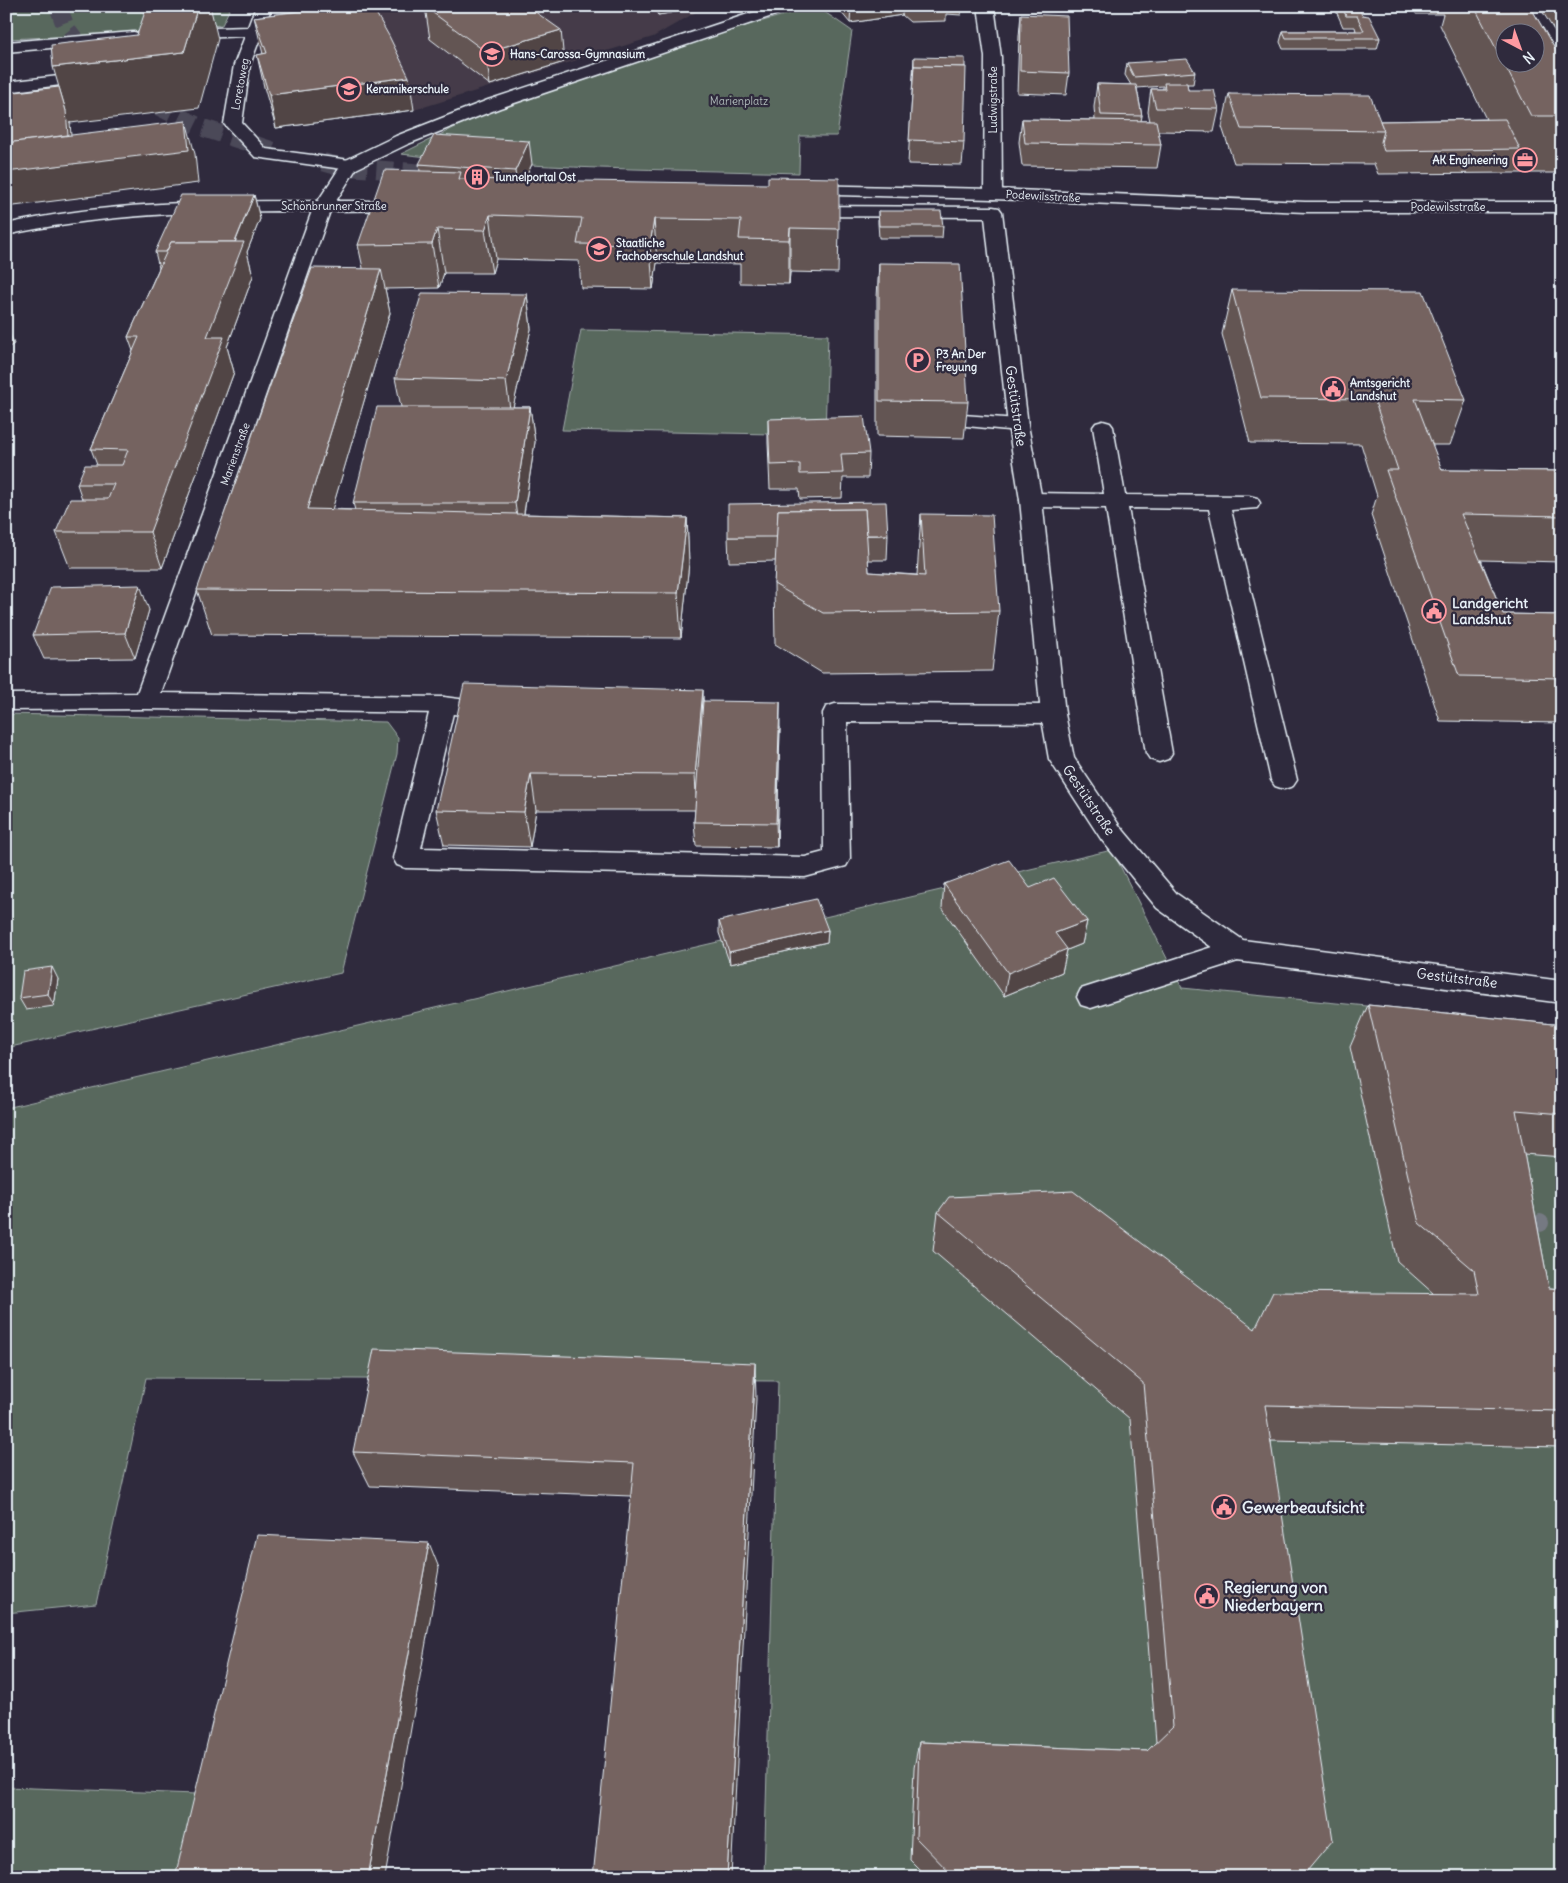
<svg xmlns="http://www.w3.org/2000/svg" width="1568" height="1883" font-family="Delius,sans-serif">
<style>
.built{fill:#443b48}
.green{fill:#59675d;stroke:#a0acaa}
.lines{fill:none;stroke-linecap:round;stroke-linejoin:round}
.secondary-tunnel{stroke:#4b4859;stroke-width:18;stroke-dasharray:18 9;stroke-linecap:butt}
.service-casing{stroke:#e8f1f8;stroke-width:3}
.minor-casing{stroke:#e8f1f8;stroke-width:3}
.secondary-casing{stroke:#e8f1f8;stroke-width:3}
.service{fill:#2f2a3d;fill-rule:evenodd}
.minor{fill:#2f2a3d;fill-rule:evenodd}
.secondary{fill:#2f2a3d;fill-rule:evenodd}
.tree{fill:#757982}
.wall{fill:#645553;stroke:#e8f1f8;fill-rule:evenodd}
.shaded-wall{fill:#514544;stroke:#e8f1f8}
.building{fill:#746361;stroke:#e8f1f8;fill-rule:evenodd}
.labels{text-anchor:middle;stroke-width:4.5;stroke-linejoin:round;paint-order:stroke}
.far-poi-label{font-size:11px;font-weight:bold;fill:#e8f1f8;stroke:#2f2a3d;text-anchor:start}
.far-street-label{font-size:11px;fill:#e8f1f8;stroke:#2f2a3d}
.far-park-label{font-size:11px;fill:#afbaba;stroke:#2f2a3d}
.street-label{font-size:14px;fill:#e8f1f8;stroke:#2f2a3d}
.poi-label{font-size:14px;font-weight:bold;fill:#e8f1f8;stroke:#2f2a3d;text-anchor:start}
.near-poi-label{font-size:16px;font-weight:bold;fill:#e8f1f8;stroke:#2f2a3d;text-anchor:start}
</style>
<rect width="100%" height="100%" fill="#2f2a3d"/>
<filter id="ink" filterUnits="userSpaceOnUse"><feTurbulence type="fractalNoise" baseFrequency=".02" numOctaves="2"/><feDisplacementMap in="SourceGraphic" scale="10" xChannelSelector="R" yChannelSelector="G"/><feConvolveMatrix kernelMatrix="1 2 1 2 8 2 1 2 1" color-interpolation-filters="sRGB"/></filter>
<g filter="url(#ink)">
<!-- built -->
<polygon class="built" points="363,6 705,6 705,7 653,37 414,110"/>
<!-- green -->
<g class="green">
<polygon points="6,6 231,6 222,25 97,35 6,39"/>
<path d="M816 6 852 31 837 136H800L799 173C666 169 532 170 401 154L496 107 731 30Z"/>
<polygon points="581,330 828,335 825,435 562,430"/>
<polygon points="6,714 386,722 398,738 397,754 341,973 6,1048"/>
<polygon points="1112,850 1182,988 1562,1025 1562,1877 764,1877 778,1381 146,1378 96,1604 6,1613 6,1108"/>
<polygon points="6,1787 196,1794 181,1877 6,1877"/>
</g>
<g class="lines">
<!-- secondary-tunnel -->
<g class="secondary-tunnel">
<polyline points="58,6 66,28 95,65"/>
<polyline points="131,93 200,127 274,151"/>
<polyline points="323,162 337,166 424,173"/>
</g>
<!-- service casing -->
<g class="service-casing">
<g id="service">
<polygon points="256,6 272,6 250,65 242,123 266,149 350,160 356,161 359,165 356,169 350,170 255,157 224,124 234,65 245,36 179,39 173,37 171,34 173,31 179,29 248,27"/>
<polygon points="134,32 140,34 142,37 140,40 6,52 6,42"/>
<polygon points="94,72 100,74 102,77 100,80 6,92 6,82"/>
<polygon points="963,415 1018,419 1025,421 1028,425 1025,429 1018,431 956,425 953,421 956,417"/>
<polygon points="1103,421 1110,423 1113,427 1125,495 1249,496 1257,498 1260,503 1257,508 1231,510 1297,780 1293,786 1284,789 1275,786 1271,780 1209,509 1128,508 1172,753 1168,759 1159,762 1150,759 1146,753 1106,508 1031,507 1023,505 1020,500 1023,495 1031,493 1104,494 1093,427 1096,423"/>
<polygon points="443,697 452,699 455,705 421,848 805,857 824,852 823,713 826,707 835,704 1053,705 1062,708 1065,714 1062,720 1053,723 847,722 850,859 846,866 805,877 406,868 397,865 393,858 431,705 434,699"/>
<polygon points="1237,939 1247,942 1251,950 1247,958 1091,1008 1081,1005 1077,997 1081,989"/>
</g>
</g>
<!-- minor casing -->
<g class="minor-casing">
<g id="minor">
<path d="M772 6H796L793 9 500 108 408 144 356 169 336 201H408L414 202 417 206 414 210 330 211 161 693 443 697 491 703 494 709 491 715 482 717 443 713 146 709 6 710V694L137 693 312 211C210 211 106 213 6 235V224C108 201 214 201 318 201L344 161 396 136 488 100Z"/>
<polygon points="978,6 994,6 1001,57 1002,194 999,198 993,199 987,198 984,194 985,57"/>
<polygon points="801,206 993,207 999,208 1002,212 1028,425 1042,500 1065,714 1074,758 1119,825 1177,894 1243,940 1562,981 1562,1003 1237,961 1227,958 1157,908 1101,839 1049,759 1041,714 1020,500 1008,425 985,217 801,216 795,215 792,211 795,207"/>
</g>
</g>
<!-- secondary casing -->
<g class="secondary-casing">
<polygon id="secondary" points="803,185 993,189 1305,202 1562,202 1562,212 1305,212 993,199 797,194 794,190 797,186"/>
</g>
<!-- service -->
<use href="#service" class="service"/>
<!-- minor -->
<use href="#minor" class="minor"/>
<!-- secondary -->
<use href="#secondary" class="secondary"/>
</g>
<!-- trees -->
<circle class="tree" cx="1540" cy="1223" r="9"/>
<!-- wall -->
<g class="wall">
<polygon points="652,6 705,6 705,7 658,15"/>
<polygon points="836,6 962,6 961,15 946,14 946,21 910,22 902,15 850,23"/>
<polygon points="1334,6 1358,6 1362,15 1380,38 1377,49 1283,49 1280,42 1283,31 1356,31 1355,27 1343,27"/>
<polygon points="1412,6 1530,6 1562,61 1562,173 1512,173 1378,174 1374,164 1234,163 1222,127 1229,94 1380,121 1486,119 1440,25 1443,14 1416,14"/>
<polygon points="1539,6 1562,6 1562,43"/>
<polygon points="425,7 564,62 490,85 430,39"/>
<polygon points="307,10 414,110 276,128 264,87 257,55 263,54 254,17"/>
<polygon points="1021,14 1069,73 1066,95 1017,93 1019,36"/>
<polygon points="914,57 964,142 962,165 908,164"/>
<path d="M1127 63 1195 72 1193 84H1187L1188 90 1219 109 1214 132 1158 131 1161 145 1157 168 1022 166 1019 142 1022 119 1095 120 1094 107 1097 84 1131 85 1125 75ZM1163 86V89H1151L1148 112 1150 121H1141L1142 116 1137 88Z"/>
<polygon points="419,164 532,164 525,180 839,229 838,273 790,272 789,284 740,283 740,264 657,263 653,289 581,288 579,261 496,259 492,273 444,273 439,288 385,289 390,313 332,509 355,510 353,503 401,407 395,378 527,294 531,329 513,407 530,407 535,442 524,514 687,518 689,563 681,638 212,635 197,590 363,268 358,245 420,171"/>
<polygon points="254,195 260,219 247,252 253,276 227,347 234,372 162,568 70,568 56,532 82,499 77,484 97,465 91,449 133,351 128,337 159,268 155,252"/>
<polygon points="878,211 943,226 942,238 879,238 878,223"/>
<polygon points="879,263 968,402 964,438 877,436 877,297"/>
<polygon points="1232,290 1466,400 1450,445 1432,445 1442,470 1562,471 1562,562 1481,560 1503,614 1562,615 1562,723 1440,721 1371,515 1377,496 1361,444 1250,443 1222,334"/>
<polygon points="768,419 869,453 868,478 843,478 842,498 800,499 799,489 770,489 768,443"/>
<polygon points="921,514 999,611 992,671 822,673 775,644 774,584 776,561 729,562 728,537 888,535 887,560 868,560 869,572 917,575"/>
<polygon points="149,610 135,658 44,659 33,635"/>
<polygon points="703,701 780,727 777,847 696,846 694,822 695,810 536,810 530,847 444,845 436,810"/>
<polygon points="944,884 1030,888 1087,921 1082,944 1067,950 1062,972 1004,996 942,908"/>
<polygon points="719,921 828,930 827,942 730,964 719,933"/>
<polygon points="58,979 54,1006 26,1010 19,998"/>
<polygon points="1368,1005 1562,1025 1562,1157 1524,1154 1549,1288 1562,1289 1562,1447 1271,1441 1302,1877 927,1877 910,1860 914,1768 919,1742 1147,1751 1156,1742 1130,1419 933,1251 938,1212 1255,1329 1434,1294 1397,1261 1350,1047"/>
<polygon points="756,1399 631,1496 370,1486 353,1452"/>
</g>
<!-- shaded-wall -->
<g class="shaded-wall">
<polygon points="198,6 210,6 218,39 199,108 70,123 70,122 73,164 186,121 195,154 198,183 6,207 6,172 66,111 53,67 184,52"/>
<polygon points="658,6 705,6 705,7 658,15"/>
<polygon points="851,6 903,6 902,15 850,23"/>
<polygon points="561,30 564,62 490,85 486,52"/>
<polygon points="409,77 414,110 276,128 269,95"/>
<polygon points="529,141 532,164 518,194 515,171"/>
<polygon points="254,195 260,219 247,252 253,276 227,347 234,372 162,568 150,532 207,337 231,253"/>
<polygon points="490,215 496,259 492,273 485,230"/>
<polygon points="654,219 657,263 653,289 650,245"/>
<polygon points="790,228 790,272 789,284 789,240"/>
<polygon points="437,229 444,273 439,288 432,244"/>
<polygon points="381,269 390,313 319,554 307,509"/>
<polygon points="527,294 531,329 511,416 506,381"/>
<polygon points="6,324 14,344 6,349"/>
<polygon points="530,407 535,442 520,538 515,503"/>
<polygon points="687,518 689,563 681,638 678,593"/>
<polygon points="140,585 149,610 135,658 125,633"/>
<polygon points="703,690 704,726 697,810 695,775"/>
<polygon points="780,702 780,727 777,847 776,823"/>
<polygon points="531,774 536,810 530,847 524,812"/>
<polygon points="1087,921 1082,944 1067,950 1062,972 1004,996 1008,973 1055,933"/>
<polygon points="828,930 827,942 730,964 729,952"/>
<polygon points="52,967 58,979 54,1006 48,994"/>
<polygon points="755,1363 756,1399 731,1877 727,1877"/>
<polygon points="429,1543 439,1568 385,1877 368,1877"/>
</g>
<!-- building -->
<g class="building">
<polygon points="147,6 198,6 184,52 53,67 51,45 137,35"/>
<polygon points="307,6 372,6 389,36 409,77 269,95 257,55 267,53 254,17 307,10"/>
<polygon points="429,6 527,6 561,30 486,52 425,7"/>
<polygon points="1342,6 1358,6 1362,15 1369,16 1380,38 1286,38 1283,31 1364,31 1357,16 1346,16"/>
<path d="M1474 6H1530L1562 61V116H1531ZM1506 32H1536V62H1506Z"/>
<polygon points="1021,14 1067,16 1069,73 1020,71"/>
<polygon points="914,57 965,58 965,67 914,66"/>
<polygon points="1187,59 1195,72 1134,77 1127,63"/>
<polygon points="914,66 966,67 964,142 909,140"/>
<polygon points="1164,83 1187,83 1188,90 1214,90 1219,109 1156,108 1151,89 1165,89"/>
<polygon points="1097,84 1136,85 1142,116 1101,115"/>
<polygon points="59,87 66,111 68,135 7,143 6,126 6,93"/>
<polygon points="1229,94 1370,95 1384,131 1241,129"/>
<polygon points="1022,119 1156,121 1161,145 1025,143"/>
<polygon points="1505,119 1520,149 1384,151 1381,142 1384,131 1380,121"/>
<polygon points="186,121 189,150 6,172 6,143"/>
<polygon points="434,135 529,141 515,171 419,164"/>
<polygon points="384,170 461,172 459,179 768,184 768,177 839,178 839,229 790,228 789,240 739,239 741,220 654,219 650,245 577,244 582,218 490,215 485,230 437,229 432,244 358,245"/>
<polygon points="181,195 254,195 235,242 171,242 166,252 155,252"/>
<polygon points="878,211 941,211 943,226 879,226"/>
<polygon points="171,242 244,242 207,337 224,337 150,532 56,532 70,499 108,499 114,484 77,484 85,465 122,465 128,450 91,449 139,337 128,337"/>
<polygon points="879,263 960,264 968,402 879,401"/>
<polygon points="312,268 381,269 307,509 687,518 678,593 197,590"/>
<polygon points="1232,290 1423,291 1466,400 1415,399 1442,470 1562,471 1562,516 1461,514 1503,614 1562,615 1562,678 1459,676 1386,470 1398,470 1374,399 1261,398"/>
<polygon points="422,293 527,294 506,381 395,378"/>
<polygon points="377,407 530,407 515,503 353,503"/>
<polygon points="864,416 869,453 841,454 843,473 800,474 800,464 770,465 768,419"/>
<polygon points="886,502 888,535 867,535 865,509 778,510 777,537 728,537 728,504"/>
<polygon points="865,509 869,572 925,576 921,514 992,515 999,611 823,613 774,584 778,510"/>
<polygon points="140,585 125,633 33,635 51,587"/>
<polygon points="464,684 703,690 695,775 531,774 524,812 436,810"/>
<polygon points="703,701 780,702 776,823 694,822"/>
<polygon points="1009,860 1030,888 1054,878 1087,921 1055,933 1067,949 1008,973 944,884"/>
<polygon points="816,899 828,930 729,952 719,921"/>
<polygon points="52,967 48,994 19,998 23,971"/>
<polygon points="1368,1005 1562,1025 1562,1114 1516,1110 1549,1288 1562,1289 1562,1411 1265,1405 1333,1840 1302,1877 954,1877 916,1838 919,1742 1147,1751 1173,1726 1143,1383 938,1212 949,1197 1073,1191 1255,1329 1273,1292 1479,1294 1474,1270 1419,1223"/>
<polygon points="374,1349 755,1363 727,1877 593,1877 634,1463 353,1452"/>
<polygon points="257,1535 429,1543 368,1877 175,1877"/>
</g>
</g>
<!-- icons -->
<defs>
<g id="school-ring" transform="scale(1.25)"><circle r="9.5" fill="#2f2a3d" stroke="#ff9aa2" stroke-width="1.5"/><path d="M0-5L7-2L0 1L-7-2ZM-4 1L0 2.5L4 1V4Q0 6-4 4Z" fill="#ff9aa2"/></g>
<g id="office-ring" transform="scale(1.25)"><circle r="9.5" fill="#2f2a3d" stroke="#ff9aa2" stroke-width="1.5"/><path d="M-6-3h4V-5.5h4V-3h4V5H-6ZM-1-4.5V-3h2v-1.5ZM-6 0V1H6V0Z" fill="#ff9aa2"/></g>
<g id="building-ring" transform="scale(1.25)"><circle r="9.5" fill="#2f2a3d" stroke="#ff9aa2" stroke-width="1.5"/><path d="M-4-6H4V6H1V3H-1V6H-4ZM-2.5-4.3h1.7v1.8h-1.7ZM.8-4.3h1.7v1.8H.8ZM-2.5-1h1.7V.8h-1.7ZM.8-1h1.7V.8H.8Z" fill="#ff9aa2"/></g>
<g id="parking-ring" transform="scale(1.25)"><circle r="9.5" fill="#2f2a3d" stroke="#ff9aa2" stroke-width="1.5"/><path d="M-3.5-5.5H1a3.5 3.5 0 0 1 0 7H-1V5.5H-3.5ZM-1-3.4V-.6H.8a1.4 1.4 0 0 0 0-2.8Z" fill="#ff9aa2"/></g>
<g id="civic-ring" transform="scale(1.25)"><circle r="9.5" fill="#2f2a3d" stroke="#ff9aa2" stroke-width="1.5"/><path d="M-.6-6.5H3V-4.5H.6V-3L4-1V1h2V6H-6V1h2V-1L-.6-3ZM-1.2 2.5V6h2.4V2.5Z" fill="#ff9aa2"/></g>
</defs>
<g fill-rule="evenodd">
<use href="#school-ring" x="492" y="54"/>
<use href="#school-ring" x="349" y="89"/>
<use href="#office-ring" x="1525" y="160"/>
<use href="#building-ring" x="477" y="177"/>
<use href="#school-ring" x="599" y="249"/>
<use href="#parking-ring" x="918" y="360"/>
<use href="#civic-ring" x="1333" y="389"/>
<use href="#civic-ring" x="1434" y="611"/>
<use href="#civic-ring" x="1224" y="1507"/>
<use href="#civic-ring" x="1207" y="1596"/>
</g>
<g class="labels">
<!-- far-poi labels -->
<g class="far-poi-label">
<text x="510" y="58">Hans-Carossa-Gymnasium</text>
<text x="366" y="93">Keramikerschule</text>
<text x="1508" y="164" text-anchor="end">AK Engineering</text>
<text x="494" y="181">Tunnelportal Ost</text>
<text x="616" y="247">Staatliche<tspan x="616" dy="13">Fachoberschule Landshut</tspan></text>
<text x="936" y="358">P3 An Der<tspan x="936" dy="13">Freyung</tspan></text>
<text x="1350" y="387">Amtsgericht<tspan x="1350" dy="13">Landshut</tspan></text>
</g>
<!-- far-street labels -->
<g class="far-street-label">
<text transform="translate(240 84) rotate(-79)" y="4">Loretoweg</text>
<text transform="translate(993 100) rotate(-90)" y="4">Ludwigstraße</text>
<text transform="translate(1043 196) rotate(3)" y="4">Podewilsstraße</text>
<text x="334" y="210">Schönbrunner Straße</text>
<text x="1448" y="211">Podewilsstraße</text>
<text transform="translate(235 454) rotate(-70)" y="4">Marienstraße</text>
</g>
<!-- far-park labels -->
<g class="far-park-label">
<text x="739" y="105">Marienplatz</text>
</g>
<!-- street labels -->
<g class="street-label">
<text transform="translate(1016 406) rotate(82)" y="5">Gestütstraße</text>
<text transform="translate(1089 800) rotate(56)" y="5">Gestütstraße</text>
<text transform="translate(1457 978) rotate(7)" y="5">Gestütstraße</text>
</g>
<!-- poi labels -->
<g class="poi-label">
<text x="1452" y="608">Landgericht<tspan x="1452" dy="16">Landshut</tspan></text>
</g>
<!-- near-poi labels -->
<g class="near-poi-label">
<text x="1242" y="1513">Gewerbeaufsicht</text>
<text x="1224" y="1593">Regierung von<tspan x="1224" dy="18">Niederbayern</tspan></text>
</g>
</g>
<!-- margin -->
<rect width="1568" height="1883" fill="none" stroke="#2f2a3d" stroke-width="25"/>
<rect x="12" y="12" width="1543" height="1858" fill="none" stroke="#e8f1f8" stroke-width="2" filter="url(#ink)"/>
<!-- north arrow -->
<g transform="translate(1520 48) rotate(139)"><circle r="24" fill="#2f2a3d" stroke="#797a88"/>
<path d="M0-4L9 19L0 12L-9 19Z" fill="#ff9aa2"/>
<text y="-8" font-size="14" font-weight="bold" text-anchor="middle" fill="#e8f1f8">N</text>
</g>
</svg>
